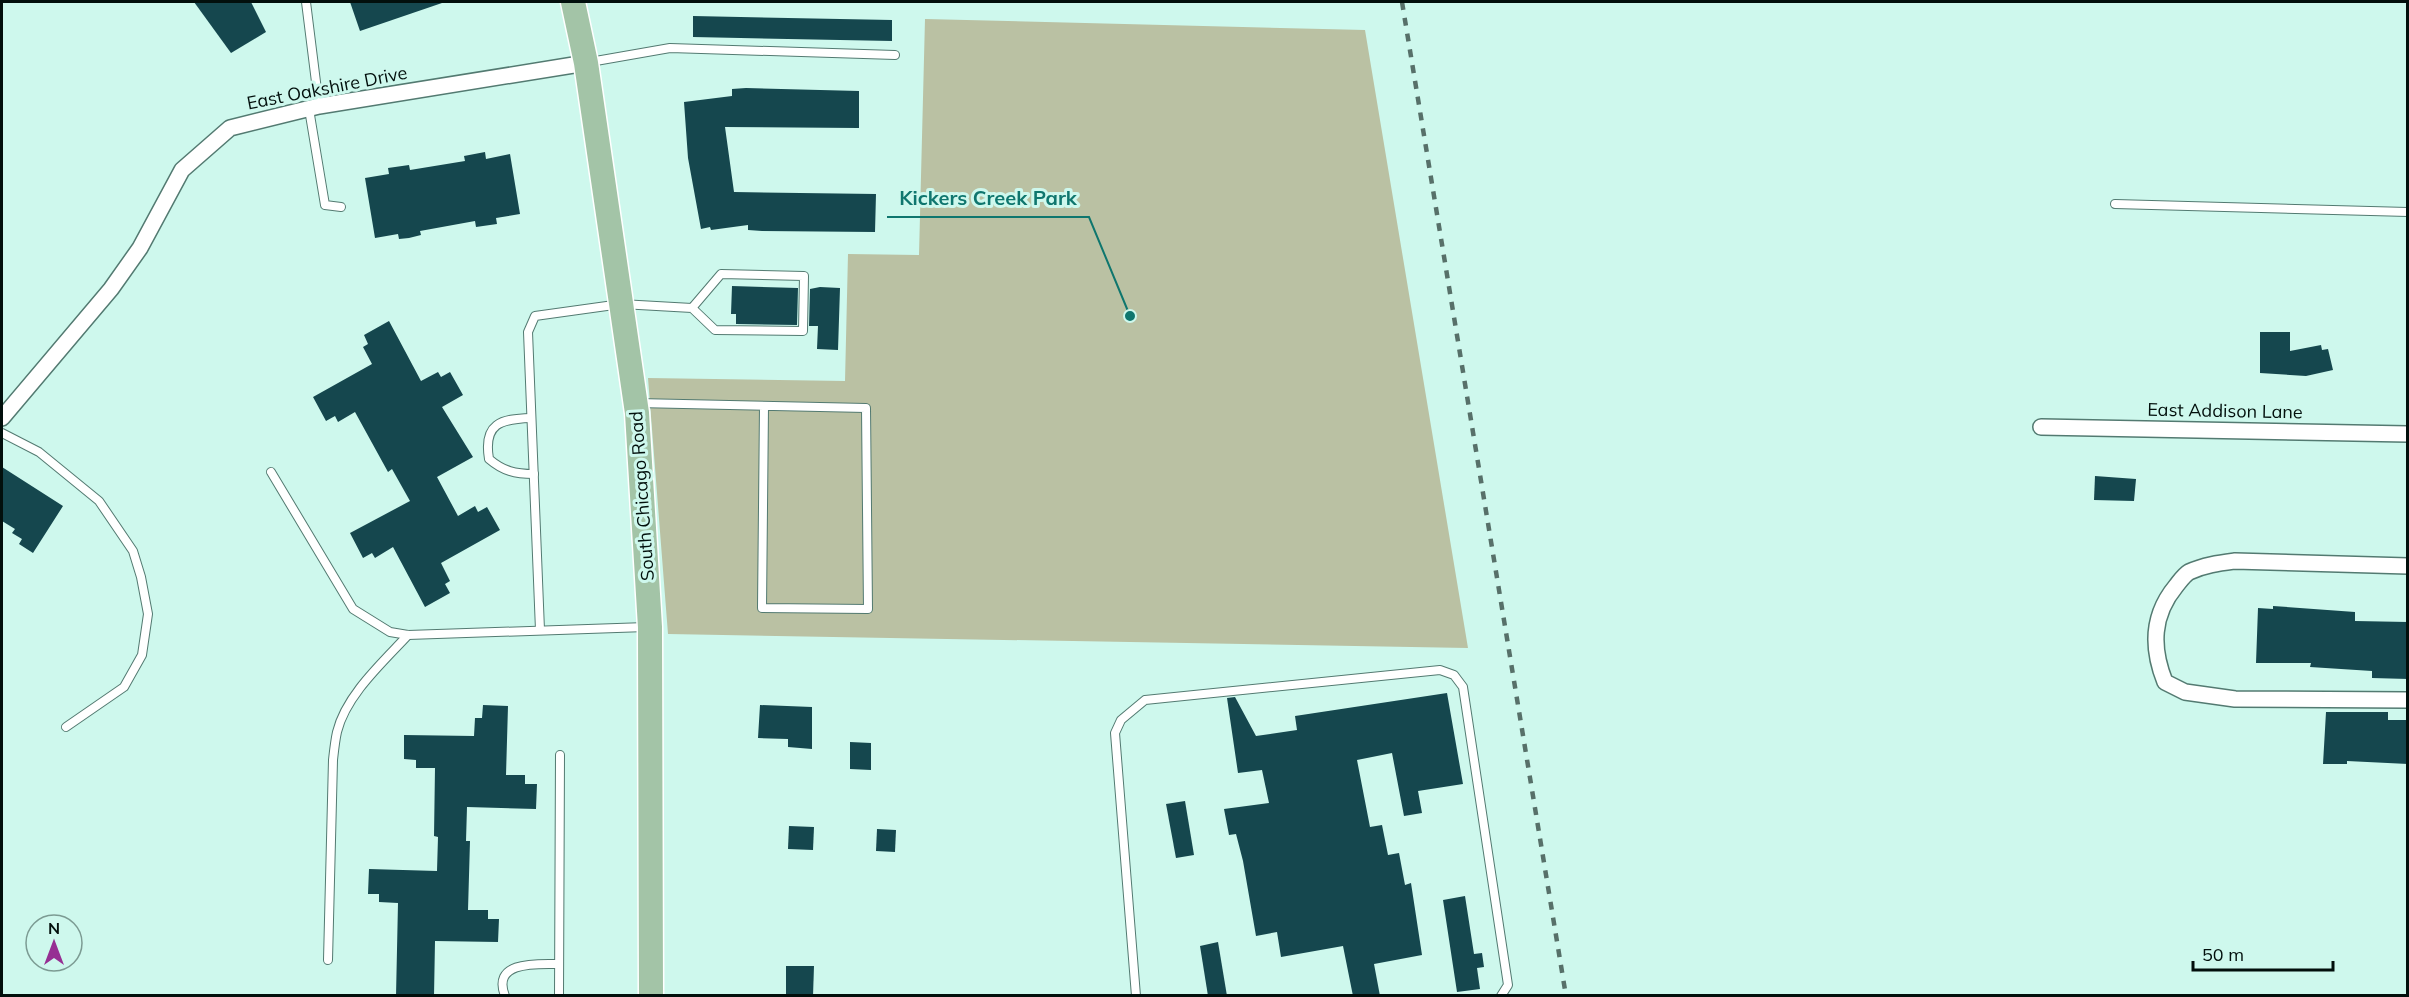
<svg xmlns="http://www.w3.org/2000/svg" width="2409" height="997" font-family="Mulish,sans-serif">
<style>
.green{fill:#bac1a3}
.building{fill:#15474e}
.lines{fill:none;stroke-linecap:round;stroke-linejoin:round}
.service-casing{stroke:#537a71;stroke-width:10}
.minor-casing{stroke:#537a71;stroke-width:18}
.primary-casing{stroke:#fff;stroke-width:27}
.service{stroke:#fff;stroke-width:8}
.minor{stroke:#fff;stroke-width:15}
.primary{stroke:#a3c4a7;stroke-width:24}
.rail{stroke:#577069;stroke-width:4.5;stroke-dasharray:8 8;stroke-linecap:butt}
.labels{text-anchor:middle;stroke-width:6;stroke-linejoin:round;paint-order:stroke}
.street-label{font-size:18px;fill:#020f0c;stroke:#cef8ed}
.leader{fill:none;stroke:#0f766e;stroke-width:2}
.callout-dot{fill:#0f766e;stroke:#cef8ed;stroke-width:2}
.callout-label{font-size:20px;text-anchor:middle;font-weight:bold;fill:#0f766e;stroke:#cef8ed;stroke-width:6;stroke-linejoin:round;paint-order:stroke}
</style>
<rect width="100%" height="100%" fill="#cef8ed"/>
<!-- green -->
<polygon class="green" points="925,19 1365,30 1468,648 668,634 648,378 845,381 848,254 919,255"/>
<!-- building -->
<g class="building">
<polygon points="194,2 251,2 266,32 231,53"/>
<polygon points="350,2 442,2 442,3 360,31"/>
<polygon points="693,16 892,20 892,41 693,37"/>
<polygon points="746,88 859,91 859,128 725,127 734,192 876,194 875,232 762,231 748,230 748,225 711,230 710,227 701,229 688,158 684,102 732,96 732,89"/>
<polygon points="485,152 486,159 510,154 520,214 496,218 497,224 476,227 475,221 420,231 421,235 409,238 399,239 398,234 375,238 365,178 389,174 388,168 409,165 410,170 465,161 464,156"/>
<polygon points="732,286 798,288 797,325 736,324 736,314 731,314"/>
<polygon points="820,287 840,288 838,350 817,349 818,326 809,326 810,289"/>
<polygon points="389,321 421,381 438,372 441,377 450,372 463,395 442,407 473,457 437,477 458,516 475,506 478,512 487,507 500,530 441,563 450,581 445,584 450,593 425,607 393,547 375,558 372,553 363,558 350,533 410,501 392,469 388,472 355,412 338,422 335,416 326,421 313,397 372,364 363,347 368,344 364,335"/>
<polygon points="2260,332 2290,332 2290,351 2321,345 2322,350 2328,349 2333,370 2306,376 2260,373"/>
<polygon points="2,467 63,506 33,553 19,544 22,539 12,533 15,529 2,521"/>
<polygon points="2095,476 2136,479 2134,501 2094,500"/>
<polygon points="2273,606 2355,612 2355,621 2408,622 2408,679 2372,678 2372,671 2310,667 2311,663 2256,663 2258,608 2273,609"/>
<polygon points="1447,693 1463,784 1418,791 1422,813 1404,816 1392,753 1357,760 1370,827 1382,825 1388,855 1399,853 1405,885 1411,883 1422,955 1374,964 1380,996 1353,996 1343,946 1281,957 1277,932 1256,936 1243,861 1236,834 1229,835 1224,809 1269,803 1262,770 1238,773 1227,698 1235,697 1256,736 1297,730 1295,716"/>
<polygon points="483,705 508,706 506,775 525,775 525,784 537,784 536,809 467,807 466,841 470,841 468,910 488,910 488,919 499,919 498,942 435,941 434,996 396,996 398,903 379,902 379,894 368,894 369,869 437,871 438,837 434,836 435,768 416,768 416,760 404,759 404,735 474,736 475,718 482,718"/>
<polygon points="760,705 812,707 812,749 788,747 788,739 758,738"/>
<polygon points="2326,712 2388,712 2388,720 2408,720 2408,764 2347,761 2347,764 2323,764"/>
<polygon points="850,742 871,743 871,770 850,769"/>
<polygon points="1185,801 1194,855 1176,858 1166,804"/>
<polygon points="789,826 814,827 813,850 788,849"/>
<polygon points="877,829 896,830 895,852 876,851"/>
<polygon points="1465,896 1474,954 1482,953 1484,967 1477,968 1480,989 1457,992 1443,900"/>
<polygon points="1218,942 1227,996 1208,996 1200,946"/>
<polygon points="786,966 814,966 813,996 786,996"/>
</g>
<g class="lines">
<!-- service casing -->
<g class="service-casing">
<g id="service">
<polyline points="306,2 319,106"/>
<polyline points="590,62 670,48 895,55"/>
<polyline points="309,109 325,205 341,207"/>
<polyline points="2115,204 2408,212"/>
<polyline points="637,403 866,408 868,609 762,608 764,406"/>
<path d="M531 418C501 419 483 423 489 459 503 471 515 474 534 474"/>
<polyline points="2,433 39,452 99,501 133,551 141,577 148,614 142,655 124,687 66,727"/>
<polyline points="271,472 353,609 390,632 408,635 646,627"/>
<polyline points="540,630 528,332 535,316 621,304 692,308 721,274 804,276 803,331 715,330 692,308"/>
<path d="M328 960 333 760C334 751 335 741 337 732 346 695 383 662 408 635"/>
<path d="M505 996C491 960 539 964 559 964"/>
<polyline points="559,996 560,755"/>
<polyline points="1136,996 1115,733 1121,720 1145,700 1440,670 1454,675 1463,687 1508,985 1501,996"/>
</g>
</g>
<!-- minor casing -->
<g class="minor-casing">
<g id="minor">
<polyline points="2,418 111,289 140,248 182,170 230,128 319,106 586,63"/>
<polyline points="2041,427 2408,434"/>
<path d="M2408 566 2235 561C2220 563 2204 565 2189 572 2184 575 2180 581 2176 586 2152 615 2151 647 2165 682L2185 692 2235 699 2408 700"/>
</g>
</g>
<!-- primary casing -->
<g class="primary-casing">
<polyline id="primary" points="573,2 586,63 637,413 650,627 651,996"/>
</g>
<!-- service -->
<use href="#service" class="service"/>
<!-- minor -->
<use href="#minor" class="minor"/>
<!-- primary -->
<use href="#primary" class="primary"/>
<!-- rail -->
<polyline class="rail" points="1402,2 1566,996"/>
</g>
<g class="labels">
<!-- street labels -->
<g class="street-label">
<text transform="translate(327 88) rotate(-11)" y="6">East Oakshire Drive</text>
<text transform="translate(2225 411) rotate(1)" y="6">East Addison Lane</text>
<text transform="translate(642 496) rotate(-94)" y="6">South Chicago Road</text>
</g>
</g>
<!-- callouts -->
<path class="leader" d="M1130 316L1089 217H887"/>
<circle class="callout-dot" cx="1130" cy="316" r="6"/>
<g class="callout-label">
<text x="988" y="205">Kickers Creek Park</text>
</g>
<!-- border -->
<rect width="2409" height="997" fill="none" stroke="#020f0c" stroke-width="6"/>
<!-- north arrow -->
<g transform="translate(54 943)"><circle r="28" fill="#cef8ed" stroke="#7c9b93" stroke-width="1.5"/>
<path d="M0-4.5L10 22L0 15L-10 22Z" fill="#962f93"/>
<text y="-9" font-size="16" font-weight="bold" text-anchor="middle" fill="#020f0c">N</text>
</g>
<!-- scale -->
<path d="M2193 961v9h140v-9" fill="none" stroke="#020f0c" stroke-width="3"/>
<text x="2202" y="961" font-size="18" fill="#020f0c" stroke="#cef8ed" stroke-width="4.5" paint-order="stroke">50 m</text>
</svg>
